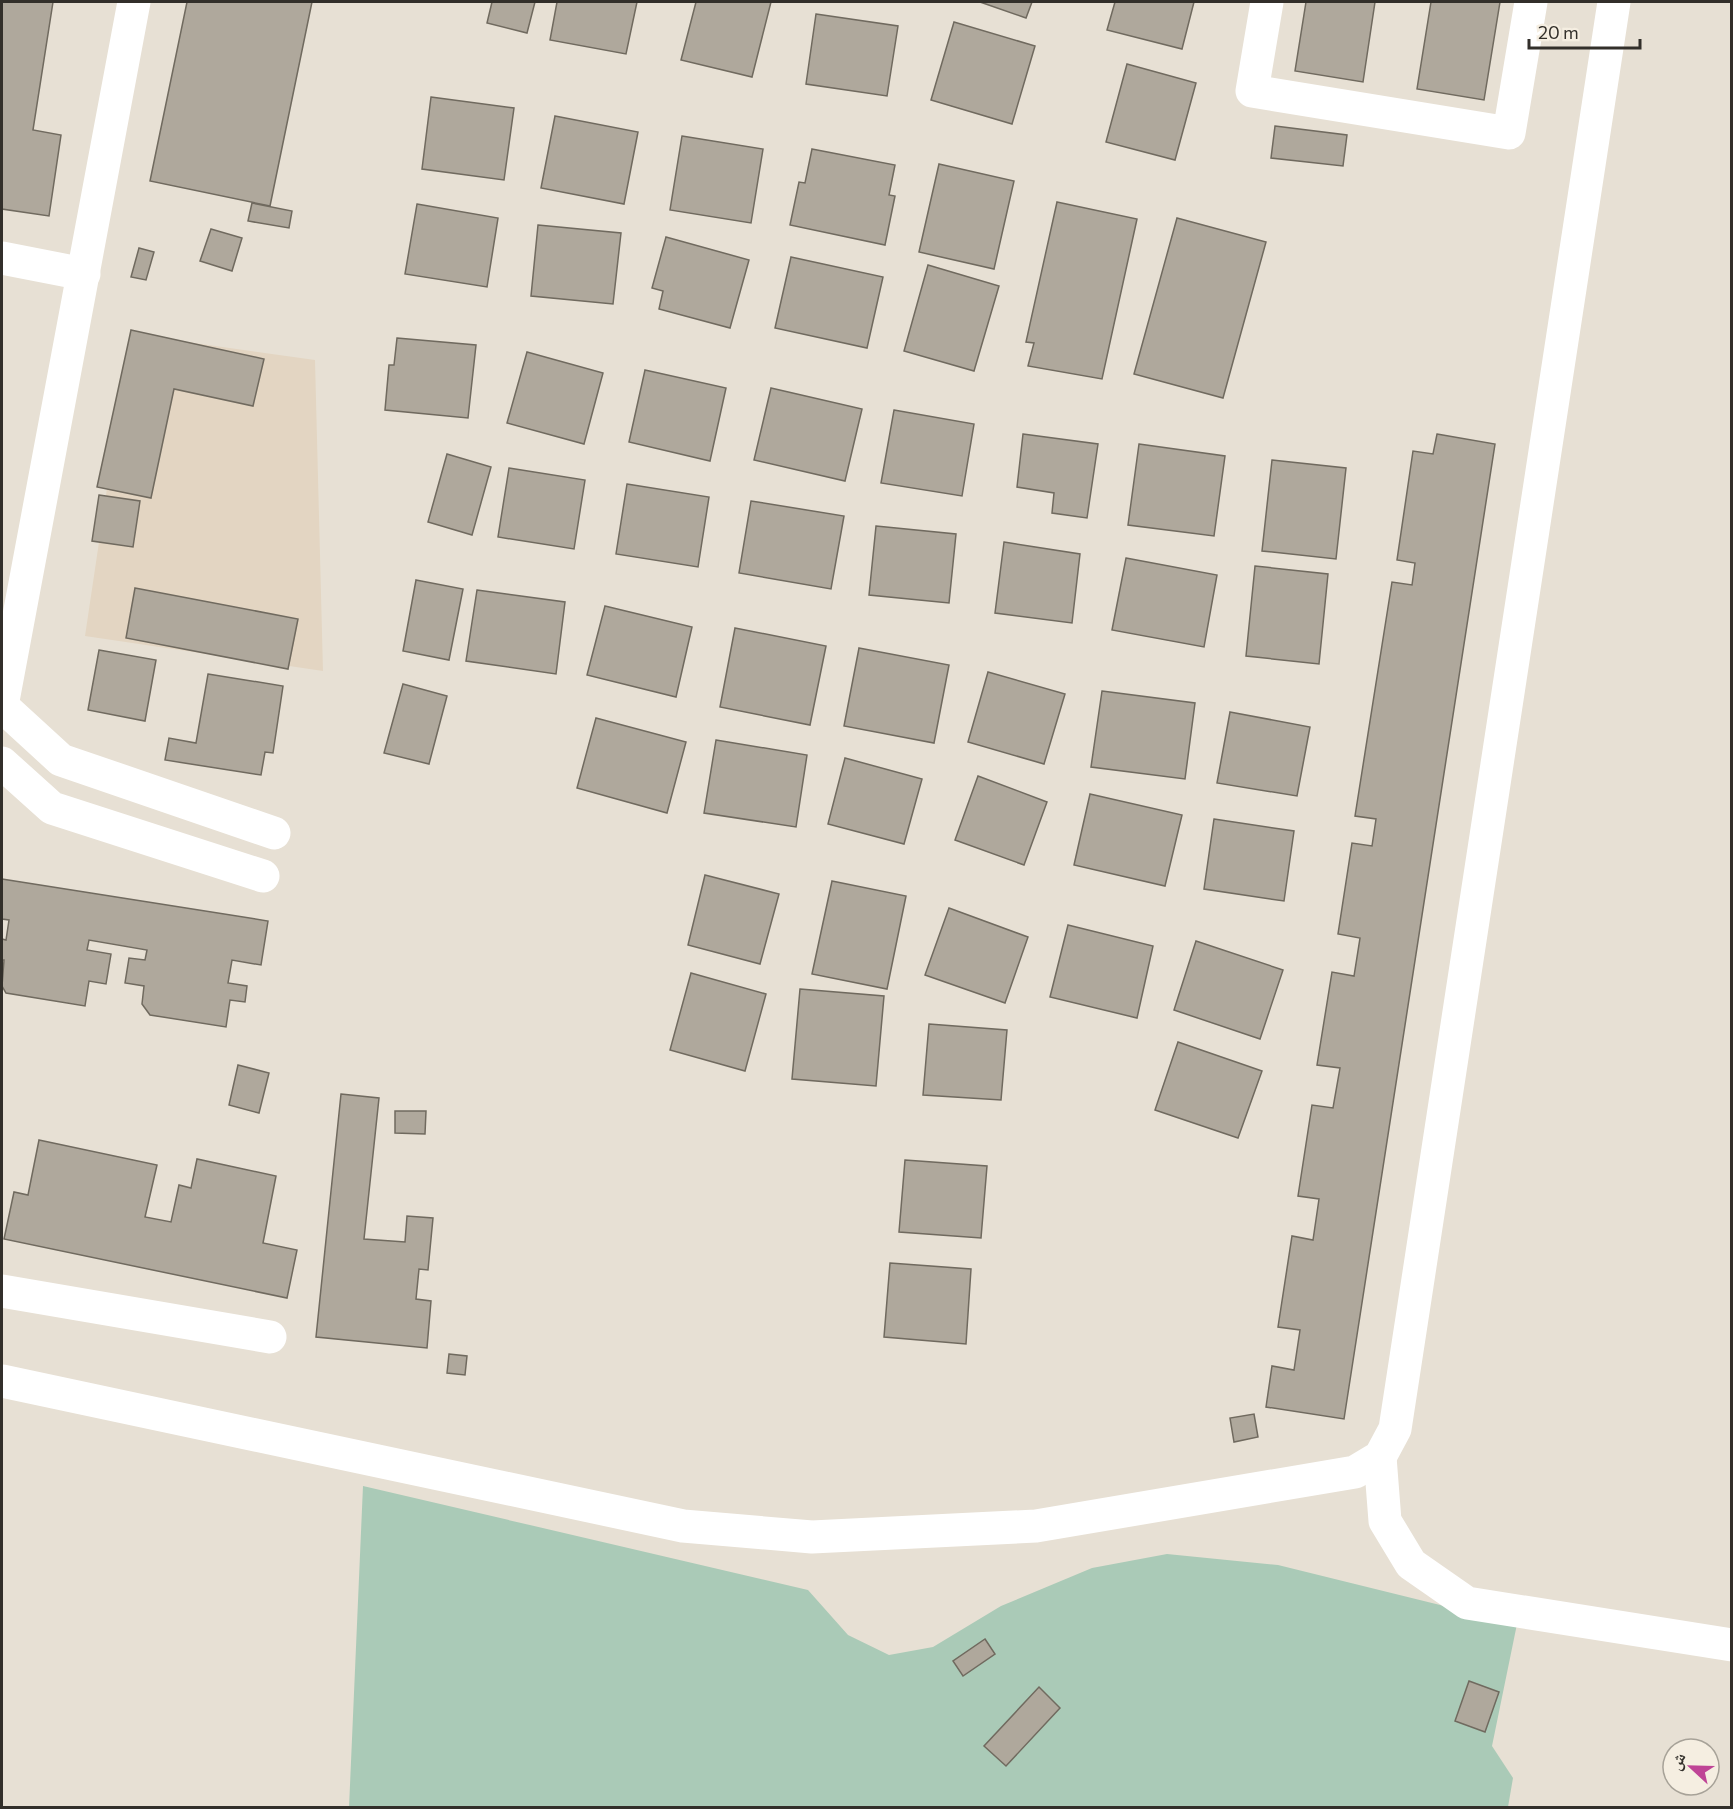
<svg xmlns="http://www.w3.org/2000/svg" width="1733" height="1809" font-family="Commissioner,'Noto Naskh Arabic',sans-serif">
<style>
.education{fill:#e3d5c2}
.green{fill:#aacab7}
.building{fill:#afa89c;stroke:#706a5f;stroke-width:1.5}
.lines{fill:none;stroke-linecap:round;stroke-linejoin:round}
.street{stroke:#fff;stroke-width:33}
</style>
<rect width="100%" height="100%" fill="#e7e0d4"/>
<!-- education -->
<polygon class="education" points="130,334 315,360 323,671 85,636"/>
<!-- green -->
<polygon class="green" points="363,1486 808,1590 848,1635 889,1655 933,1647 1001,1606 1092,1568 1167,1554 1278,1565 1517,1624 1492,1746 1513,1778 1508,1807 349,1808"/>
<!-- building -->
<g class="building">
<polygon points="2,2 53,2 33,130 61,135 49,216 2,209"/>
<polygon points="187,2 312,2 270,206 150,181"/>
<polygon points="492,2 535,2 527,33 487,23"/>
<polygon points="557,2 637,2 626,54 550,40"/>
<polygon points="696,2 771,2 752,77 681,60"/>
<polygon points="980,2 1032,2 1026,18"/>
<polygon points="1115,2 1194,2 1182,49 1107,30"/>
<polygon points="1306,2 1375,2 1363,82 1295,71"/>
<polygon points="1431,2 1500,2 1484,100 1417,89"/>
<polygon points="816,14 898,26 887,96 806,84"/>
<polygon points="954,22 1035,46 1012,124 931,100"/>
<polygon points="1127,64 1196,83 1175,160 1106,142"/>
<polygon points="431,97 514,108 504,180 422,169"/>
<polygon points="555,116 638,132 624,204 541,188"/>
<polygon points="1275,126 1347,135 1343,166 1271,158"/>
<polygon points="682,136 763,149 751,223 670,210"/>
<polygon points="812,149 895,165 889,195 895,196 885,245 790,225 799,182 805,183"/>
<polygon points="939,164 1014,181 994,269 919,252"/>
<polygon points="1057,202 1137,219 1102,379 1028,366 1034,343 1026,342"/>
<polygon points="252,203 292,211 289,228 248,221"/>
<polygon points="417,204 498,218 487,287 405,274"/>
<polygon points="1177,218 1266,242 1223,398 1134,374"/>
<polygon points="538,225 621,233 613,304 531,296"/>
<polygon points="211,229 242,238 232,271 200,261"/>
<polygon points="666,237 749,260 730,328 659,309 663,291 652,288"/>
<polygon points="139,248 154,252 146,280 131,277"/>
<polygon points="791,257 883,277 867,348 775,328"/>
<polygon points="928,265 999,286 974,371 904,351"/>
<polygon points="131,330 264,359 253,406 174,389 151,498 97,487"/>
<polygon points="397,338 476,345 468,418 385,410 389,365 394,365"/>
<polygon points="527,352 603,373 584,444 507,423"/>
<polygon points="645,370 726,388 710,461 629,442"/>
<polygon points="771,388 862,409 845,481 754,460"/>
<polygon points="894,410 974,424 962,496 881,483"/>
<polygon points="1023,434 1098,444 1087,518 1052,513 1054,493 1017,487"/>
<polygon points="1437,434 1495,444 1344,1419 1266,1407 1272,1366 1294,1370 1300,1330 1278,1327 1292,1236 1313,1240 1319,1199 1298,1196 1312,1105 1333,1108 1340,1068 1317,1065 1332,972 1354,976 1360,938 1338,934 1352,843 1372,846 1376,819 1355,816 1392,582 1412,585 1415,563 1397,560 1413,451 1433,454"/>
<polygon points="1139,444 1225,456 1214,536 1128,525"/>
<polygon points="447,454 491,467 472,535 428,522"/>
<polygon points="1272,460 1346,468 1336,559 1262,551"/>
<polygon points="509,468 585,480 574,549 498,537"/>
<polygon points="627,484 709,497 698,567 616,554"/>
<polygon points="99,495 140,501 133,547 92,541"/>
<polygon points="751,501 844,516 831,589 739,573"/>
<polygon points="876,526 956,534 949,603 869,595"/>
<polygon points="1004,542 1080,554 1072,623 995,613"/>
<polygon points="1126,558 1217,575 1204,647 1112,630"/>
<polygon points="1255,566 1328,574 1319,664 1246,656"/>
<polygon points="416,580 463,589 449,660 403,651"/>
<polygon points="135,588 298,619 288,669 126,638"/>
<polygon points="477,590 565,602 556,674 466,661"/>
<polygon points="605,606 692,627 676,697 587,675"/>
<polygon points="735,628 826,646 810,725 720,707"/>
<polygon points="859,648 949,665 934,743 844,726"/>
<polygon points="99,650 156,660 145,721 88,710"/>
<polygon points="988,672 1065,694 1044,764 968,742"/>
<polygon points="208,674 283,686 273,753 265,752 261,775 165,760 169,738 196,743"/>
<polygon points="403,684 447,696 429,764 384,753"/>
<polygon points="1102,691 1195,703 1185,779 1091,767"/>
<polygon points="1230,712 1310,727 1297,796 1217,783"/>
<polygon points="596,718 686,742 667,813 577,788"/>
<polygon points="716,740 807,755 796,827 704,813"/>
<polygon points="845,758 922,779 904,844 828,824"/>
<polygon points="978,776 1047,802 1024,865 955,840"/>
<polygon points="1090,794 1182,815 1165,886 1074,865"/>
<polygon points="1214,819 1294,831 1284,901 1204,889"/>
<polygon points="705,875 779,894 760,964 688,945"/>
<polygon points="2,879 268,921 261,965 232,960 228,983 247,986 245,1002 230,1000 226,1027 150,1015 142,1004 144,986 125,983 129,958 145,960 147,950 89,940 87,950 111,954 106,984 89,981 85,1006 6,993 2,986 4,960 2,960 2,939 6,940 9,920 2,919"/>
<polygon points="832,881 906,896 887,989 812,974"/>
<polygon points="949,908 1028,937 1005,1003 925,975"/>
<polygon points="1068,925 1153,946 1137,1018 1050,997"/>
<polygon points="1196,941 1283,970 1260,1039 1174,1010"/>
<polygon points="691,973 766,994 745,1071 670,1050"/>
<polygon points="800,989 884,996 876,1086 792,1079"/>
<polygon points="929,1024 1007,1030 1001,1100 923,1095"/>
<polygon points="1178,1042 1262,1071 1238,1138 1155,1110"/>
<polygon points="238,1065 269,1073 259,1113 229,1105"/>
<polygon points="341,1094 379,1098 364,1239 405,1242 407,1216 433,1218 428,1270 419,1269 416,1299 431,1301 427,1348 316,1337"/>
<polygon points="395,1111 426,1111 425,1134 395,1133"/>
<polygon points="39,1140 157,1165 145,1217 171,1222 179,1185 191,1188 197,1159 276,1176 263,1243 297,1250 287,1298 4,1239 14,1192 28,1195"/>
<polygon points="905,1160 987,1166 981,1238 899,1232"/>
<polygon points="890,1263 971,1269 966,1344 884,1337"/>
<polygon points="449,1354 467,1356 465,1375 447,1373"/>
<polygon points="1254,1414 1258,1437 1234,1442 1230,1418"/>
<polygon points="985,1639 995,1654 963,1676 953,1661"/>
<polygon points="1469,1681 1499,1692 1485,1732 1455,1721"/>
<polygon points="1039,1687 1060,1708 1006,1766 984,1746"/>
</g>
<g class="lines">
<!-- street -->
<g class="street">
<polyline points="1267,2 1252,91 1509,133 1531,2"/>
<polyline points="2,258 84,274"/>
<polyline points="2,706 134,2"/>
<polyline points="2,706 61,760 274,833"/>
<polyline points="2,763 52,808 263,876"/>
<polyline points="2,1291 270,1337"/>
<polyline points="2,1381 683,1526 812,1537 1036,1526 1355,1472 1380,1457 1395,1429 1614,2"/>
<polyline points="1380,1457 1385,1521 1411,1564 1467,1603 1732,1645"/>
</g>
</g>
<!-- border -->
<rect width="1733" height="1809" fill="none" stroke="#322f2a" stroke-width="6"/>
<!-- north arrow -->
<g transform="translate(1691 1767) rotate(292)"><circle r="28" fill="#f5eee1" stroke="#a7a298" stroke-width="1.5"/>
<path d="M0-4.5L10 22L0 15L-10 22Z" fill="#bf4496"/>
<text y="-9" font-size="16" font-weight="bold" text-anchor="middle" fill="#322f2a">ش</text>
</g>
<!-- scale -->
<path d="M1529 39v9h111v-9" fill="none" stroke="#322f2a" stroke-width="3"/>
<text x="1538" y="39" font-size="18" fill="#322f2a" stroke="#f5eee1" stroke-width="4.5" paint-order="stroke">20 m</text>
</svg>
